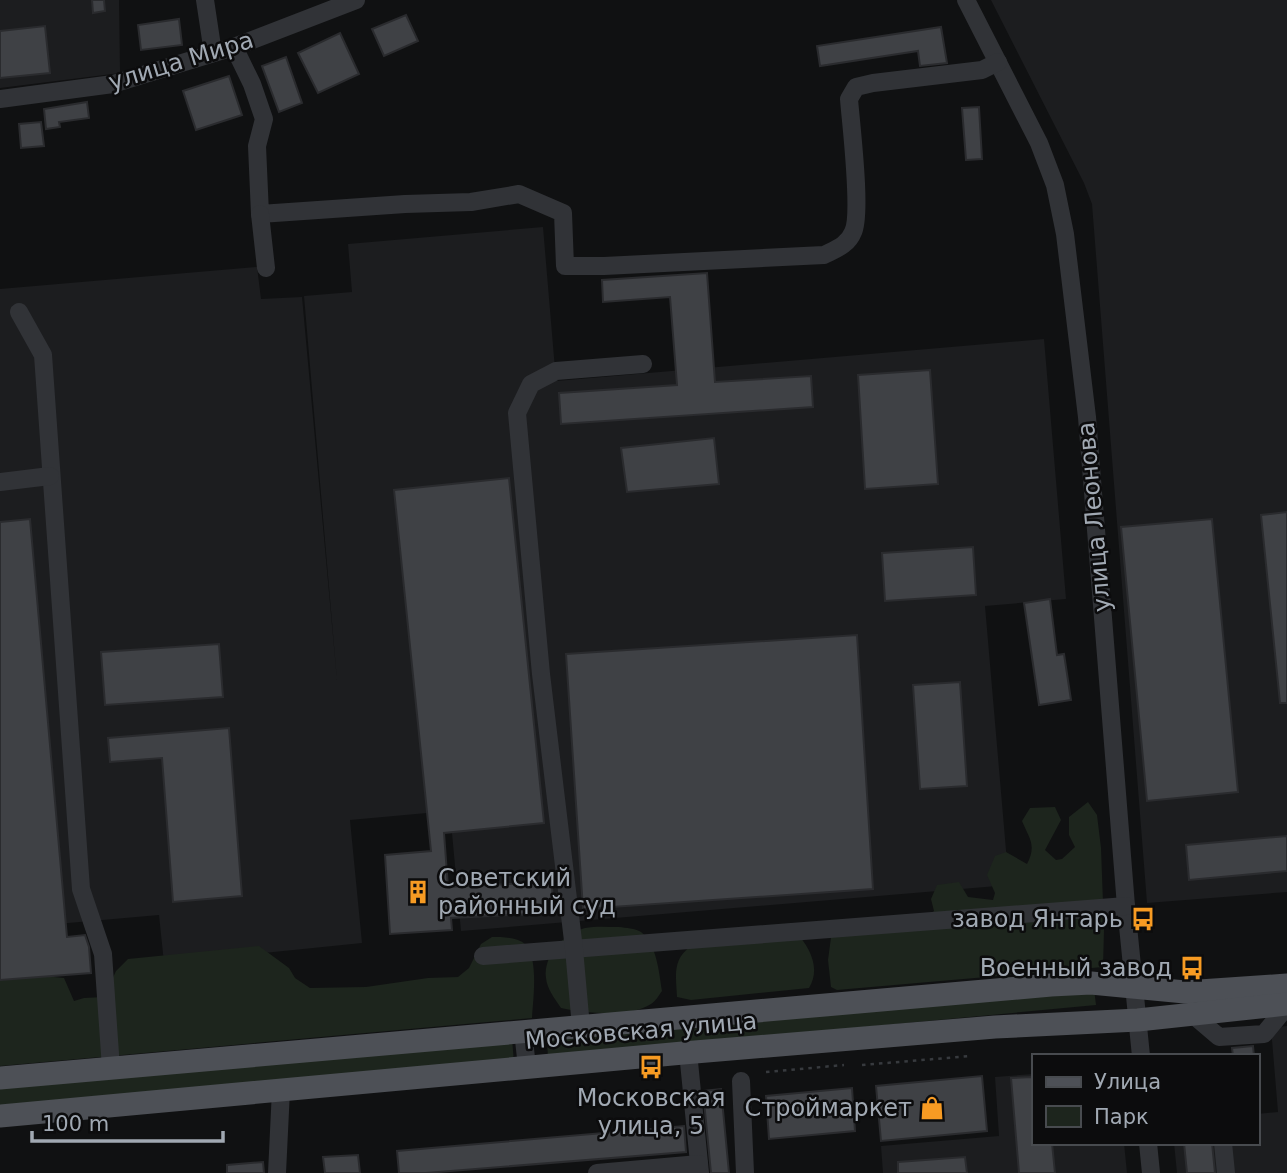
<svg xmlns="http://www.w3.org/2000/svg" width="1287" height="1173" font-family="'DejaVu Sans',sans-serif">
<style>
.built{fill:#1c1d1f}
.green{fill:#1d251d}
.building{fill:#3f4145;stroke:#2a2b2e;stroke-width:2}
.lines{fill:none;stroke-linecap:round;stroke-linejoin:round}
.path{stroke:#373a3e;stroke-width:2.5;stroke-dasharray:3.5 5;stroke-linecap:butt}
.minor{stroke:#313337;stroke-width:18}
.major{stroke:#4d5056;stroke-width:23}
.labels{text-anchor:middle;stroke-width:5;stroke-linejoin:round;paint-order:stroke}
.street-label{font-size:24px;fill:#a1a9b3;stroke:#0c0c0d}
.poi-label{font-size:24px;fill:#a1a9b3;stroke:#0c0c0d;text-anchor:end}
</style>
<rect width="100%" height="100%" fill="#101112"/>
<!-- built -->
<g class="built">
<polygon points="0,0 119,0 120,73 0,88"/>
<polygon points="991,0 1287,0 1287,892 1147,903 1092,204 1084,183"/>
<polygon points="543,227 556,381 1044,339 1066,599 985,606 1009,885 461,931 452,833 429,834 427,813 350,820 362,943 164,963 159,915 0,929 0,289 257,267 261,299 302,297 337,680 304,296 352,292 348,244"/>
<polygon points="1287,1026 1287,1173 1177,1173 1174,1143 1257,1143 1257,1114 1278,1112 1271,1028"/>
<polygon points="1033,1074 1033,1143 1124,1143 1127,1173 883,1173 881,1146 999,1136 995,1077"/>
</g>
<!-- green -->
<g class="green">
<path d="M1088 802 1097 815 1101 848 1104 930 1103 967 837 990 831 987 828 960 832 930 922 923 934 911 931 899 937 885 959 882 968 897 993 900 995 893 987 875 995 856 1006 852 1027 864C1037 845 1029 838 1022 821L1030 808 1055 807 1061 820 1045 850 1056 860 1062 859 1075 847 1069 835V817Z"/>
<path d="M619 927C626 928 635 928 641 932 657 944 659 973 662 991 659 995 656 1001 651 1004 630 1018 585 1013 561 1008 555 999 547 989 546 978 543 956 564 933 585 928 595 926 608 927 619 927Z"/>
<path d="M796 932C810 948 821 968 809 988L691 1000 677 997C676 975 672 960 691 946Z"/>
<path d="M492 937C502 937 517 937 525 944 539 958 533 1000 532 1018L0 1066V980L43 976 64 978 74 1001 84 998 104 997 116 971 128 959 259 946 289 968 295 978 310 988 366 987 428 978 458 977 469 968 481 944Z"/>
<polygon points="1094,989 1096,1005 548,1057 547,1040"/>
<polygon points="512,1039 514,1062 0,1108 0,1085"/>
</g>
<!-- building -->
<g class="building">
<polygon points="92,0 104,0 105,11 93,13"/>
<polygon points="406,15 418,41 384,56 372,29"/>
<polygon points="179,19 182,45 141,50 138,25"/>
<polygon points="45,26 50,73 0,78 0,31"/>
<polygon points="941,27 947,63 920,66 918,51 820,66 817,46"/>
<polygon points="340,33 359,74 318,93 298,53"/>
<polygon points="286,57 302,103 279,112 262,66"/>
<polygon points="229,76 242,115 196,130 183,91"/>
<polygon points="87,102 89,118 59,122 60,127 46,129 44,109"/>
<polygon points="979,107 982,159 966,160 962,108"/>
<polygon points="41,122 44,146 21,148 19,124"/>
<polygon points="707,273 715,382 811,376 813,407 561,424 559,393 677,385 670,297 603,302 602,280"/>
<polygon points="930,370 938,484 865,489 858,375"/>
<polygon points="714,438 719,484 627,492 621,448"/>
<polygon points="509,478 544,823 444,833 448,887 552,882 553,913 451,918 452,930 390,934 385,855 431,851 394,490"/>
<polygon points="1287,512 1287,703 1280,703 1261,515"/>
<polygon points="30,519 67,937 85,935 89,947 91,973 0,980 0,522"/>
<polygon points="1212,519 1238,792 1147,801 1121,527"/>
<polygon points="973,547 976,595 885,601 882,553"/>
<polygon points="1050,599 1057,655 1064,654 1071,700 1039,705 1024,603"/>
<polygon points="857,635 873,889 583,909 566,654"/>
<polygon points="219,644 223,697 105,705 101,652"/>
<polygon points="960,682 967,786 920,789 913,685"/>
<polygon points="229,728 242,896 173,902 162,758 110,762 108,738"/>
<polygon points="1287,836 1287,871 1189,880 1186,845"/>
<polygon points="1253,1046 1254,1056 1233,1056 1232,1048"/>
<polygon points="982,1076 987,1131 881,1141 876,1086"/>
<polygon points="1033,1077 1033,1143 1052,1143 1055,1173 1019,1173 1011,1078"/>
<polygon points="852,1088 855,1131 769,1139 766,1096"/>
<polygon points="721,1089 729,1173 711,1173 703,1091"/>
<polygon points="684,1126 686,1152 426,1173 399,1173 397,1151"/>
<polygon points="1184,1143 1212,1143 1215,1173 1187,1173"/>
<polygon points="358,1155 360,1173 325,1173 323,1157"/>
<polygon points="965,1157 967,1173 898,1173 898,1162"/>
<polygon points="263,1162 264,1173 227,1173 227,1165"/>
</g>
<g class="lines">
<!-- path -->
<g class="path">
<polyline points="862,1065 971,1056"/>
<polyline points="766,1072 844,1065"/>
</g>
<!-- minor -->
<g class="minor">
<polyline points="205,0 213,53"/>
<polyline points="966,0 1039,143 1055,185 1065,234 1087,417 1126,906 1141,1056"/>
<path d="M234 47 252 84 264 119 257 146 260 214 405 204 471 202 519 194 563 213 565 266H604L824 255C836 249 848 245 853 232 862 214 851 125 849 99L856 87 873 83 982 70 998 62"/>
<polyline points="0,99 113,84 234,47 356,0"/>
<polyline points="260,214 266,268"/>
<polyline points="19,312 43,355 81,889 103,954 111,1068"/>
<polyline points="0,482 50,476"/>
<polyline points="483,956 1126,906"/>
<polyline points="1192,1014 1219,1037 1264,1034 1287,1006"/>
<polyline points="581,1027 574,949 541,674 517,413 531,384 556,371 643,364"/>
<polyline points="523,1031 527,1067"/>
<polyline points="688,1052 700,1173"/>
<polyline points="741,1081 745,1173"/>
<polyline points="1148,1143 1151,1173"/>
<polyline points="1223,1143 1226,1173"/>
<polyline points="277,1173 281,1090"/>
<polyline points="597,1173 699,1164"/>
</g>
<!-- major -->
<g class="major">
<polyline points="0,1078 1051,985 1091,983 1185,992 1287,985"/>
<polyline points="0,1116 683,1053 995,1027 1138,1020 1287,1004"/>
</g>
</g>
<!-- icons -->
<defs>
<g id="building-bare" transform="scale(1.89)"><path d="M-4-6H4V6H1V3H-1V6H-4ZM-2.5-4.3h1.7v1.8h-1.7ZM.8-4.3h1.7v1.8H.8ZM-2.5-1h1.7V.8h-1.7ZM.8-1h1.7V.8H.8Z" fill="#f79b23" stroke="#0c0c0d" stroke-width="2.5" paint-order="stroke"/></g>
<g id="bus-bare" transform="scale(1.89)"><path d="M-5-6H5V4H4V6H2V4H-2V6H-4V4H-5ZM-3.5-4V0h7V-4ZM-3.5 1.2v1.5H-2V1.2ZM2 1.2v1.5H3.5V1.2Z" fill="#f79b23" stroke="#0c0c0d" stroke-width="2.5" paint-order="stroke"/></g>
<g id="shop-bare" transform="scale(1.89)"><path d="M-5-2.5h2.3a2.7 3.5 0 0 1 5.4 0H5L5.5 6h-11ZM-1.5-2.5h3a1.5 2.3 0 0 0-3 0Z" fill="#f79b23" stroke="#0c0c0d" stroke-width="2.5" paint-order="stroke"/></g>
</defs>
<g fill-rule="evenodd">
<use href="#building-bare" x="418" y="892"/>
<use href="#bus-bare" x="1143" y="919"/>
<use href="#bus-bare" x="1192" y="968"/>
<use href="#bus-bare" x="651" y="1067"/>
<use href="#shop-bare" x="932" y="1108"/>
</g>
<g class="labels">
<!-- street labels -->
<g class="street-label">
<text transform="translate(181 61) rotate(-17)" y="8">улица Мира</text>
<text transform="translate(1094 517) rotate(-95)" y="8">улица Леонова</text>
<text transform="translate(641 1031) rotate(-5)" y="8">Московская улица</text>
</g>
<!-- poi labels -->
<g class="poi-label">
<text x="438" y="886" text-anchor="start">Советский<tspan x="438" dy="28">районный суд</tspan></text>
<text x="1123" y="927">завод Янтарь</text>
<text x="1172" y="976">Военный завод</text>
<text x="651" y="1106" text-anchor="middle">Московская<tspan x="651" dy="28">улица, 5</tspan></text>
<text x="912" y="1116">Строймаркет</text>
</g>
</g>
<!-- legend -->
<rect x="1032" y="1054" width="228" height="91" fill="#0c0c0d" stroke="#484b4f" stroke-width="2"/>
<rect x="1046" y="1077" width="35" height="10" fill="#4d5056" stroke="#484b4f" stroke-width="2"/>
<text x="1094" y="1089" font-size="21" fill="#a1a9b3">Улица</text>
<rect x="1046" y="1106" width="35" height="21" fill="#1d251d" stroke="#484b4f" stroke-width="2"/>
<text x="1094" y="1124" font-size="21" fill="#a1a9b3">Парк</text>
<!-- scale -->
<path d="M32 1131v10h191v-10" fill="none" stroke="#a1a9b3" stroke-width="3.5"/>
<text x="42" y="1131" font-size="21" fill="#a1a9b3" stroke="#0c0c0d" stroke-width="5" paint-order="stroke">100 m</text>
</svg>
